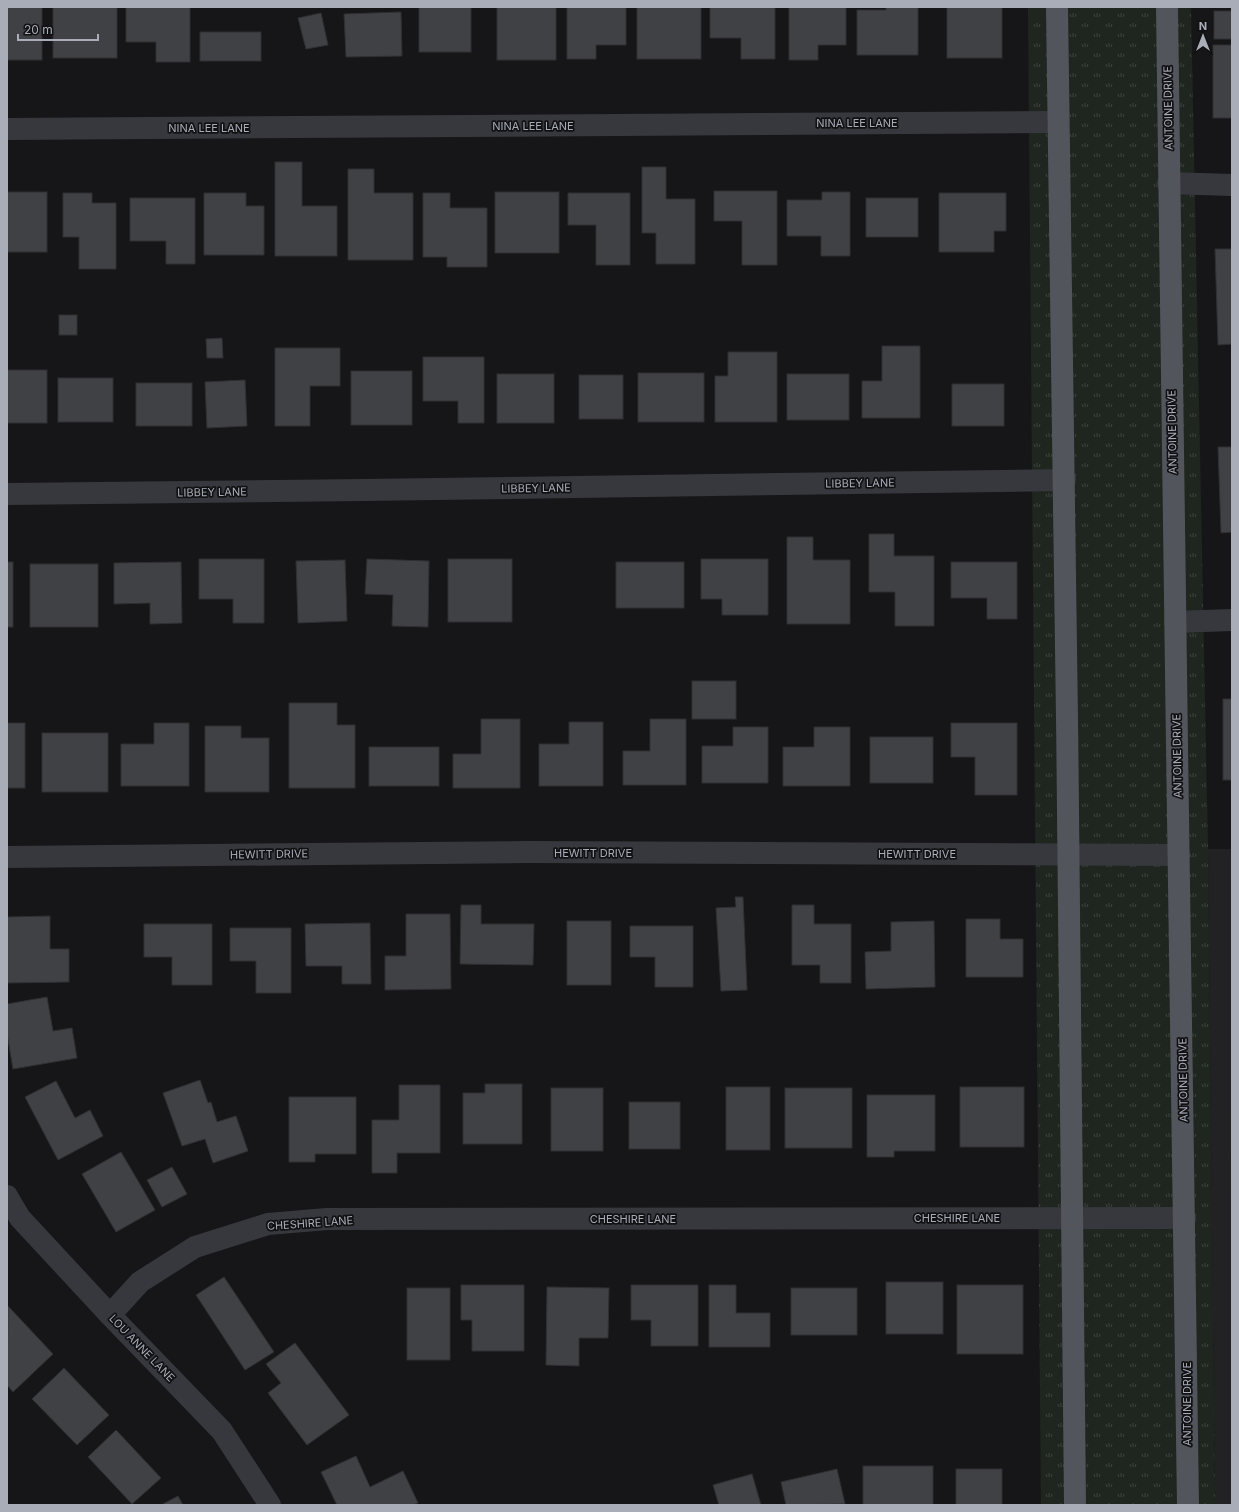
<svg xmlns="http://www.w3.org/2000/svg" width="1239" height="1512" font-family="Inter,sans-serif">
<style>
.built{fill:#222225}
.grass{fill:url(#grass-tufts)}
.pitch{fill:#1e261f}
.building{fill:#404145;stroke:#303034}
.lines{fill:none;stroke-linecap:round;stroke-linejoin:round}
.minor{stroke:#37383d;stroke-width:22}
.major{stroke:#53555c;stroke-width:22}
.labels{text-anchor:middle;stroke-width:3.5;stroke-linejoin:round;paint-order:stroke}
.street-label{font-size:11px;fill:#a8adb8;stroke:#111113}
</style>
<defs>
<pattern id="grass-tufts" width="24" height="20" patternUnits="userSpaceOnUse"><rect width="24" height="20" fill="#1e261f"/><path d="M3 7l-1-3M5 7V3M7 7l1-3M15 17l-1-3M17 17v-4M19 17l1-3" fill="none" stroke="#3c433d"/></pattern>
</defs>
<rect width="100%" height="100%" fill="#161618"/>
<!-- built -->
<polygon class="built" points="1208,849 1232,849 1232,1505 1215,1505"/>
<!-- grass -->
<polygon class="grass" points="1028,7 1191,7 1208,849 1215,1505 1041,1505"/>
<!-- pitch -->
<polygon class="pitch" points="1232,1097 1232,1295 1230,1121"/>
<!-- building -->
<g class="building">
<rect x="7" y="7" width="35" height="53"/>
<rect x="53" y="7" width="64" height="51"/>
<polygon points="126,7 190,7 190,62 156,62 156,42 126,42"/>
<rect x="419" y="7" width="52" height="45"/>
<rect x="497" y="7" width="59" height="53"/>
<polygon points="567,7 626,7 626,45 596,45 596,59 567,59"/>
<rect x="637" y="7" width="64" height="52"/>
<polygon points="710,7 775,7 775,59 741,59 741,38 710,38"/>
<polygon points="789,7 846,7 846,45 818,45 818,60 789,60"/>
<polygon points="886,7 918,7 918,55 857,55 857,10 886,10"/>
<rect x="947" y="7" width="55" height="51"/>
<rect x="1214" y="11" width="18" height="28"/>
<polygon points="401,12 402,56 346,57 344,14"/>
<polygon points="321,13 328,45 306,49 298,18"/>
<rect x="200" y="32" width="61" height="29"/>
<rect x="1213" y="45" width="19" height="73"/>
<polygon points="275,162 302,162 302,206 337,206 337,256 275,256"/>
<polygon points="642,167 666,167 666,199 695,199 695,264 656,264 656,233 642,233"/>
<polygon points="348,169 374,169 374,193 413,193 413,260 348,260"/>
<polygon points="714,191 777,191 777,265 742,265 742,221 714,221"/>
<rect x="7" y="192" width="40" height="60"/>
<rect x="495" y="192" width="64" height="61"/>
<polygon points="822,192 850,192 850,256 821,256 821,236 787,236 787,200 822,200"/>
<polygon points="63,193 92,193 92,203 116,203 116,269 79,269 79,237 63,237"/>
<polygon points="204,193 246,193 246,206 264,206 264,255 204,255"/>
<polygon points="423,193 450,193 450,208 487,208 487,267 447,267 447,257 423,257"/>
<polygon points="568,193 630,193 630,265 596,265 596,225 568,225"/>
<polygon points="939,193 1006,193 1006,231 994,231 994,252 939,252"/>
<polygon points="130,198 195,198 195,264 166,264 166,241 130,241"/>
<rect x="866" y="198" width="52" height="39"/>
<polygon points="1215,249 1232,249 1232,344 1218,345"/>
<rect x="59" y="315" width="18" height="20"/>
<polygon points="222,338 223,358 207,358 206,339"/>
<polygon points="882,346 920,346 920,418 862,418 862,381 882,381"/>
<polygon points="275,348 340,348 340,386 310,386 310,426 275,426"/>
<polygon points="728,352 777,352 777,422 715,422 715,376 728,376"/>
<polygon points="423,357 484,357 484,423 458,423 458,401 423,401"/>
<rect x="7" y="370" width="40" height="53"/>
<rect x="351" y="371" width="61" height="54"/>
<rect x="638" y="373" width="66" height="49"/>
<rect x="497" y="374" width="57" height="49"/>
<rect x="787" y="374" width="62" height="46"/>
<rect x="579" y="375" width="44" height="44"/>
<rect x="58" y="378" width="55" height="44"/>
<polygon points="245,380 247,426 207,428 205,382"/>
<rect x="136" y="383" width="56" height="43"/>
<rect x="952" y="384" width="52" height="42"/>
<polygon points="1218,447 1232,447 1232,532 1221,533"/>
<polygon points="869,534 894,534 894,556 934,556 934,626 895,626 895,592 869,592"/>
<polygon points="787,537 813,537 813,560 850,560 850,624 787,624"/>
<polygon points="199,559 264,559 264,623 233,623 233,599 199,599"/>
<polygon points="367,559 429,561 428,627 392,626 393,595 365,594"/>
<rect x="448" y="559" width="64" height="63"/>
<polygon points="701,559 768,559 768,615 722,615 722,599 701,599"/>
<polygon points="345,560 347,621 298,623 296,561"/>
<rect x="7" y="562" width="6" height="65"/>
<polygon points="181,562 182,623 150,624 150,603 114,604 114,563"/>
<rect x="616" y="562" width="68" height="46"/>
<polygon points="951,562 1017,562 1017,619 987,619 987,598 951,598"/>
<rect x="30" y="564" width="68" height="63"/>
<rect x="692" y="681" width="44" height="38"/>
<rect x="1223" y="699" width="9" height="81"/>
<polygon points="289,703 337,703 337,725 355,725 355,788 289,788"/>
<polygon points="481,719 520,719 520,788 453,788 453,754 481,754"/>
<polygon points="650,719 686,719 686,785 623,785 623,751 650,751"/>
<polygon points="569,722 603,722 603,786 539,786 539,744 569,744"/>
<rect x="7" y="723" width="18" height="65"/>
<polygon points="154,723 189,723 189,786 121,786 121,744 154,744"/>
<polygon points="951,723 1017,723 1017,795 975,795 975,757 951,757"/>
<polygon points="205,726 241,726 241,738 269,738 269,792 205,792"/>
<polygon points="733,727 768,727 768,783 702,783 702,746 733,746"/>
<polygon points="814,727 850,727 850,786 783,786 783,747 814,747"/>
<rect x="42" y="733" width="66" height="59"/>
<rect x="870" y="737" width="63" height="46"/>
<rect x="369" y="747" width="70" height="39"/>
<polygon points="735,897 743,897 747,990 721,991 716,908 736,907"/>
<polygon points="461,905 481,905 481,924 534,924 533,965 460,964"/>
<polygon points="792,905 814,905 814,924 851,924 851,983 820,983 820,965 792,965"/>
<polygon points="406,914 450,914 451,989 385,990 385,956 406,956"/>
<polygon points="50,916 50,949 69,949 69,982 7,983 7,917"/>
<polygon points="966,919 1000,919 1000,939 1023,939 1023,977 966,977"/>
<rect x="567" y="921" width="44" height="64"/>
<polygon points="934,921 935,987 866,989 865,952 891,951 891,922"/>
<polygon points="370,923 371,984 342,984 342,966 306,966 305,924"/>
<polygon points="144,924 212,924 212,985 172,985 172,957 144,957"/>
<polygon points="630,926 693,926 693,987 655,987 655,957 630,957"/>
<polygon points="230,928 291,928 291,993 256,993 256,961 230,961"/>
<polygon points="47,997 53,1031 72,1028 77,1058 13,1069 7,1034 7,1004"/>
<polygon points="200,1080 208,1103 211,1102 217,1122 236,1116 248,1151 213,1163 205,1139 182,1146 163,1093"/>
<polygon points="56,1081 75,1118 90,1110 103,1136 58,1160 25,1097"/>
<polygon points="485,1084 522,1084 522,1144 463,1144 463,1093 485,1093"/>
<polygon points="399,1085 440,1085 440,1153 397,1153 397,1173 372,1173 372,1120 399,1120"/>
<rect x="726" y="1087" width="44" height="63"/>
<rect x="960" y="1087" width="64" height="60"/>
<rect x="551" y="1088" width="52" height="63"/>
<rect x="785" y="1088" width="67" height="60"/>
<polygon points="867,1095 935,1095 935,1151 894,1151 894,1157 867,1157"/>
<polygon points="289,1097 356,1097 356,1154 315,1154 315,1162 289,1162"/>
<rect x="629" y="1102" width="51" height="47"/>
<polygon points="121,1152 155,1210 116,1232 82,1174"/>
<polygon points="172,1167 187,1194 162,1207 147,1180"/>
<polygon points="224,1277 274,1352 245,1370 196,1295"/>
<rect x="886" y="1282" width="57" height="52"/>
<polygon points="461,1285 524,1285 524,1351 472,1351 472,1320 461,1320"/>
<polygon points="631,1285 698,1285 698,1346 651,1346 651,1320 631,1320"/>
<polygon points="709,1285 736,1285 736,1313 770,1313 770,1347 709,1347"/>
<rect x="957" y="1285" width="66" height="69"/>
<polygon points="547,1287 609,1288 608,1338 579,1338 579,1366 546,1365"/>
<rect x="407" y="1288" width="43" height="72"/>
<rect x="791" y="1288" width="66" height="47"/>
<polygon points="8,1306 53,1354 13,1392 7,1385"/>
<polygon points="295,1343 349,1415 307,1445 268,1393 281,1383 266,1364"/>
<polygon points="64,1368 109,1415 77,1445 32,1399"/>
<polygon points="116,1430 161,1478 132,1504 88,1457"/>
<polygon points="356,1456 370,1487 403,1471 418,1503 413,1505 337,1505 321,1472"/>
<rect x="863" y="1466" width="70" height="39"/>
<polygon points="837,1469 845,1504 786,1505 781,1482"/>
<rect x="956" y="1469" width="46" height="36"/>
<polygon points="752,1474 761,1505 719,1505 713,1485"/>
<polygon points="178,1496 183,1505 161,1505"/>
</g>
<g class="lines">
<!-- minor -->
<g class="minor">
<polyline points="7,129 1058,122"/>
<polyline points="1168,183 1232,185"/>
<polyline points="7,494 363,490 1065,480"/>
<polyline points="1175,622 1232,620"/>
<polyline points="7,857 527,852 1179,855"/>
<polyline points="7,1196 20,1218 110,1315 222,1431 270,1505"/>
<polyline points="110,1315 140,1282 195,1247 268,1224 327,1219 1185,1218"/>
</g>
<!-- major -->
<g class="major">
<path d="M1057 7C1064 506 1072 1006 1075 1505"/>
<path d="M1167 7C1171 506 1183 1006 1188 1505"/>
</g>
</g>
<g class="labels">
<!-- street labels -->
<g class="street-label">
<text transform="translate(1168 108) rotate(-91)" y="4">ANTOINE DRIVE</text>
<text x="857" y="127">NINA LEE LANE</text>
<text x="533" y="130">NINA LEE LANE</text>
<text x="209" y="132">NINA LEE LANE</text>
<text transform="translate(1172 432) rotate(-91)" y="4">ANTOINE DRIVE</text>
<text transform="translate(860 483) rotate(-1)" y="4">LIBBEY LANE</text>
<text transform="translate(536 488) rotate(-1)" y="4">LIBBEY LANE</text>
<text transform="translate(212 492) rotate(-1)" y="4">LIBBEY LANE</text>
<text transform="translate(1177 756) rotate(-91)" y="4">ANTOINE DRIVE</text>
<text x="593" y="857">HEWITT DRIVE</text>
<text transform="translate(269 854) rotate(-1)" y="4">HEWITT DRIVE</text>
<text x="917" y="858">HEWITT DRIVE</text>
<text transform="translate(1183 1080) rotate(-91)" y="4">ANTOINE DRIVE</text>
<text x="957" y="1222">CHESHIRE LANE</text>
<text x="633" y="1223">CHESHIRE LANE</text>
<text transform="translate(310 1223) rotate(-4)" y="4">CHESHIRE LANE</text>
<text transform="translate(142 1348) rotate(46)" y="4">LOU ANNE LANE</text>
<text transform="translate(1187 1404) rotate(-90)" y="4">ANTOINE DRIVE</text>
</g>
</g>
<!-- border -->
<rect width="1239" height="1512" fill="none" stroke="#a8adb8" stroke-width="16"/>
<!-- north arrow -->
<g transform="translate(1203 36)" stroke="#111113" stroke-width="3" paint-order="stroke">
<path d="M0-3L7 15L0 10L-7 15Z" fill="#a8adb8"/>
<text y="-6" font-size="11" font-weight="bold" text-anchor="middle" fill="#a8adb8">N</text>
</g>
<!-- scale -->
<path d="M18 34v6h80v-6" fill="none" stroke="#a8adb8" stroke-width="2"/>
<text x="24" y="34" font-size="12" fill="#a8adb8" stroke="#111113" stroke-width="3" paint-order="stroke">20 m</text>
</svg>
